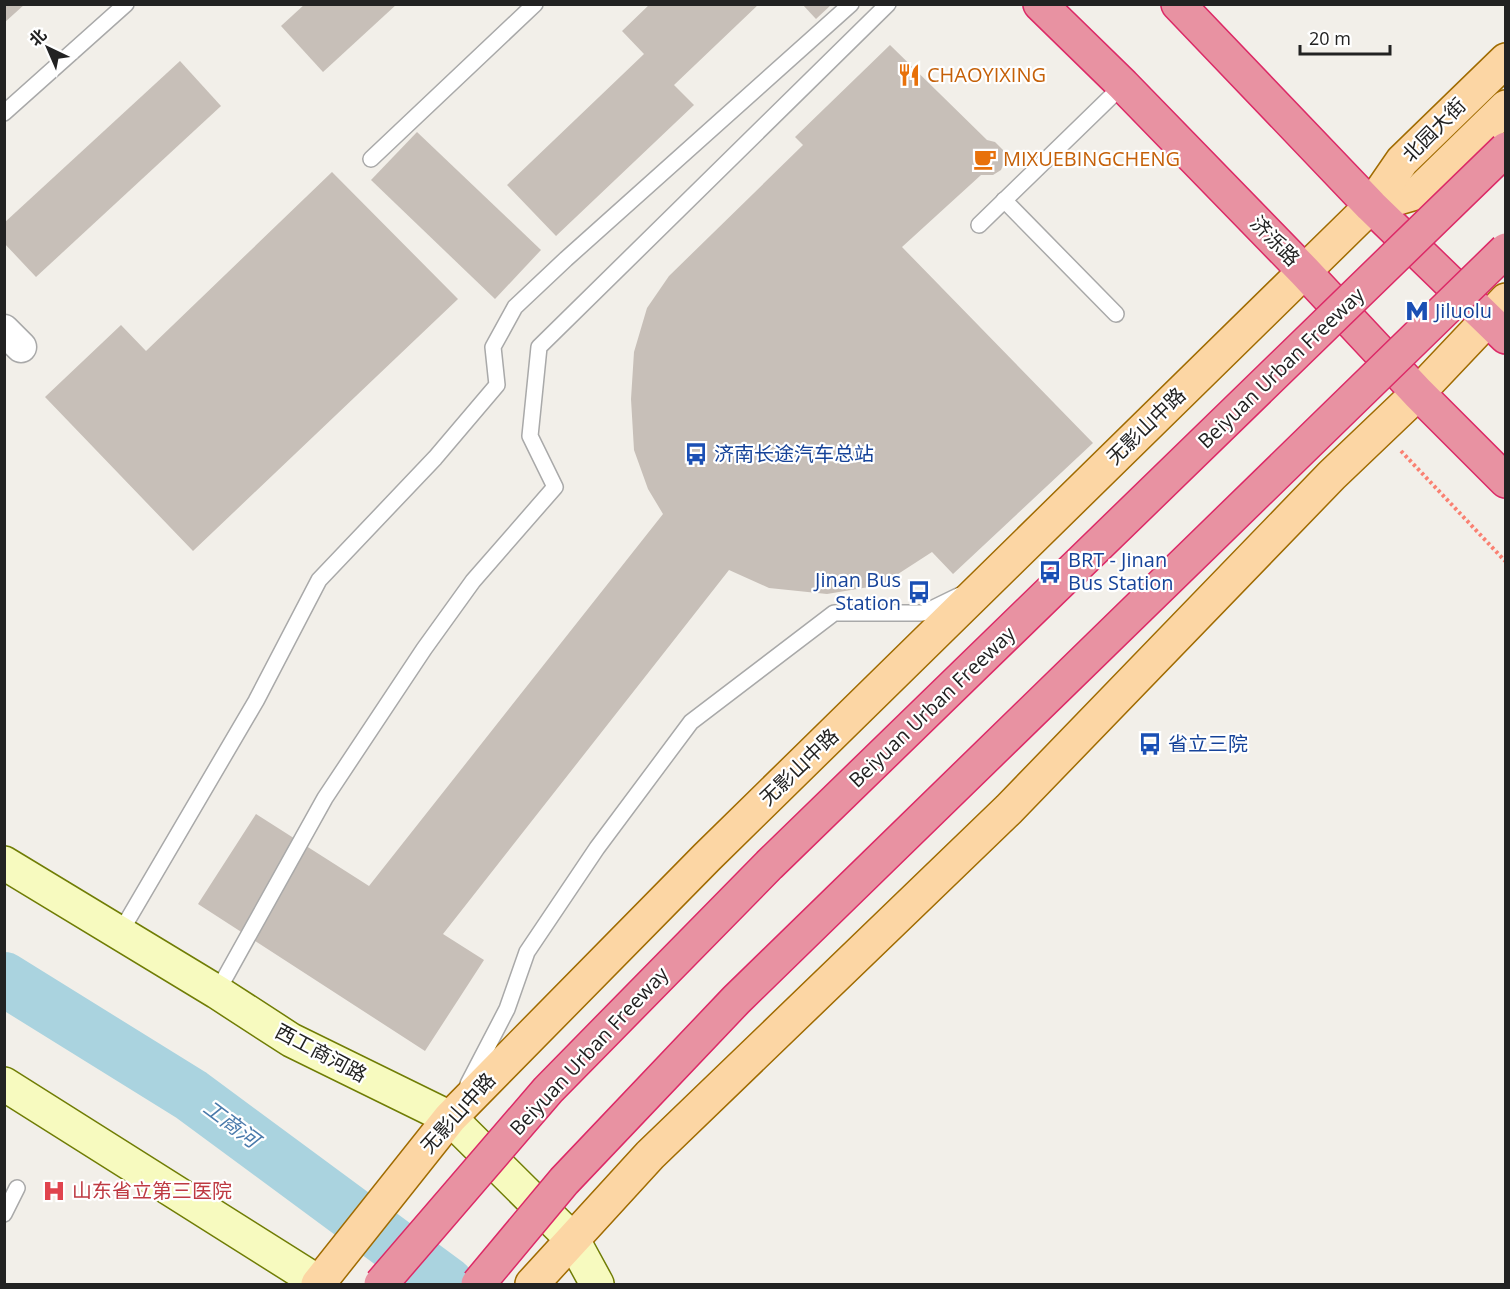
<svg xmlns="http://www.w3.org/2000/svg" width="1510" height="1289" font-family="'Open Sans','Noto Sans SC',sans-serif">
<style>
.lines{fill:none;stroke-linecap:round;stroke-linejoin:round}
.river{stroke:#aad3df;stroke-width:54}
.building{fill:#c7bfb8}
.lane-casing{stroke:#a9a9a9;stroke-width:18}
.street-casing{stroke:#a9a9a9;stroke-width:33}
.secondary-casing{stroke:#707d05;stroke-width:36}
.primary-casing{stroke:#a06b00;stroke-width:36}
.highway-casing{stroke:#dc2a67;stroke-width:36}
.path{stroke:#fa8072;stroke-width:4;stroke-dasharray:3 3;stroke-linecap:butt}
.lane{stroke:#fff;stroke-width:15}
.street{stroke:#fff;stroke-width:30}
.secondary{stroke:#f7fabf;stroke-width:33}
.primary{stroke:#fcd6a4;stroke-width:33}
.highway{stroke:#e892a2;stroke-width:33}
.highway-bridge-casing{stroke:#dc2a67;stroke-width:36;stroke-linecap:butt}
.highway-bridge{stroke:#e892a2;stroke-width:33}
.labels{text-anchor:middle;stroke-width:4.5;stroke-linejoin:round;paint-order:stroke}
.food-label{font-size:20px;fill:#c56008;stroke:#fff;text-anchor:start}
.street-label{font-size:20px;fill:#222;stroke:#fff}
.transit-label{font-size:20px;fill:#164399;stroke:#fff;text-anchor:start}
.health-label{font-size:20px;fill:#be3a42;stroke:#fff;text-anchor:start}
.water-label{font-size:21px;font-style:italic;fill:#4a7aab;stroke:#fff}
</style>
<rect width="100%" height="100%" fill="#f2efe9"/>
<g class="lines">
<!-- river -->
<polyline class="river" points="4,979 191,1095 447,1284"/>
</g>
<!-- building -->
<g class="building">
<polygon points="4,4 25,4 4,23"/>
<polygon points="305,4 397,4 323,72 281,26"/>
<polygon points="650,4 759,4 674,85 694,105 556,236 507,185 644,54 622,31"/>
<polygon points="802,4 832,4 816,19"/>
<polygon points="890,45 987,140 995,142 1003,150 1005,160 1001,170 993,175 981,175 902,247 1093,443 953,574 932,552 881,585 827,594 769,588 729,570 443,934 484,960 425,1051 198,904 256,814 369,886 663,514 648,489 634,450 631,399 634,352 647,308 669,276 803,145 795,137"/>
<polygon points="180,61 221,106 36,277 4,243 4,223"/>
<polygon points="417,132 541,250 495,299 371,180"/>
<polygon points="332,172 458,299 193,551 45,397 121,325 146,351"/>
</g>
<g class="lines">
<!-- lane casing -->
<g class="lane-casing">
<g id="lane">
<polyline points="4,113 126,4"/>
<polyline points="371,159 535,4"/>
<polyline points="1004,200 1116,314"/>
<polyline points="979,225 1123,85"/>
<polyline points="120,933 256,701 319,580 435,458 497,385 493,347 515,307 566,259 851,4"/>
<polyline points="217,992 325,798 424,649 473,581 555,487 530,436 539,347 888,4"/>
<polyline points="468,1084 507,1009 527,952 597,848 691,722 834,613 923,613 960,595"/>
<polyline points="4,1214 17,1188"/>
</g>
</g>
<!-- street casing -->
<g class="street-casing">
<polyline id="street" points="4,330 21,347"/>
</g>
<!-- secondary casing -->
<g class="secondary-casing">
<g id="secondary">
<polyline points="4,863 217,992 291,1040 450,1118 573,1240 597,1284"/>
<polyline points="4,1084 321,1284"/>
</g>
</g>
<!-- primary casing -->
<g class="primary-casing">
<g id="primary">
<polyline points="1371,206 1419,192 1506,107"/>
<polyline points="318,1284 450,1118 707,857 1371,206 1402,161 1506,60"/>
<polyline points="532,1284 650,1155 1009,809 1332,475 1418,393 1506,300"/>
</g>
</g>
<!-- highway casing -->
<g class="highway-casing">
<g id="highway">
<polyline points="1040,4 1123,85 1304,271 1418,393 1506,481"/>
<polyline points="1178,4 1371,206 1506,337"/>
</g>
</g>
<!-- path -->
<polyline class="path" points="1401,451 1506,562"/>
<!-- lane -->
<use href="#lane" class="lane"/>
<!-- street -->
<use href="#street" class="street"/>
<!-- secondary -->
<use href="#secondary" class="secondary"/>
<!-- primary -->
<use href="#primary" class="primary"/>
<!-- highway -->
<use href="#highway" class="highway"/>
<!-- highway-bridge casing -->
<g class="highway-bridge-casing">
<g id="highway-bridge">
<polyline points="381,1284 548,1090 769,865 1506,149"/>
<polyline points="478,1284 564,1181 736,1000 1506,250"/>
</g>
</g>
<!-- highway-bridge -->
<use href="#highway-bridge" class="highway-bridge"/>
</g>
<!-- icons -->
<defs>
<g id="restaurant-bare" transform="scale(1.8)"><path d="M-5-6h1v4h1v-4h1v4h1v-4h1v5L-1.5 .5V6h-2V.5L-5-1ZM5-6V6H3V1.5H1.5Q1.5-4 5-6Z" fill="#e8710a" stroke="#fff" stroke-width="2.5" paint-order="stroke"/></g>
<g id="cafe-bare" transform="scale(1.8)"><path d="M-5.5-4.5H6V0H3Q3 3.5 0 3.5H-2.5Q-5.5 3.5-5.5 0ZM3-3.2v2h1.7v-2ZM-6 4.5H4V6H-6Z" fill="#e8710a" stroke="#fff" stroke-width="2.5" paint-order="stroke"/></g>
<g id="metro-bare" transform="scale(1.8)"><path d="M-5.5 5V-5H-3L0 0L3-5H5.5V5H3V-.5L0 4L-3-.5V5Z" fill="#1a4fb4" stroke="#fff" stroke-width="2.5" paint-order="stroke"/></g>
<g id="bus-bare" transform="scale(1.8)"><path d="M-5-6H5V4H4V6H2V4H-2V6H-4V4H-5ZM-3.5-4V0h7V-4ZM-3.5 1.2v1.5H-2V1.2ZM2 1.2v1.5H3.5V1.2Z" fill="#1a4fb4" stroke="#fff" stroke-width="2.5" paint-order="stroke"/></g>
<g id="hospital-bare" transform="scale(1.8)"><path d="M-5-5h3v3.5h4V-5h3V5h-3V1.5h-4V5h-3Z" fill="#e0444e" stroke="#fff" stroke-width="2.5" paint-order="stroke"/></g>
</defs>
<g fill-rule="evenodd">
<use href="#restaurant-bare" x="909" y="75"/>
<use href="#cafe-bare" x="985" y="159"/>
<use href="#metro-bare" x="1417" y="311"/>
<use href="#bus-bare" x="696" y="454"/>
<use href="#bus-bare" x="1050" y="572"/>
<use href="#bus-bare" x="919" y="592"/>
<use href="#bus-bare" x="1150" y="744"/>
<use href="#hospital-bare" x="54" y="1191"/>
</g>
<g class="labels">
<!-- food labels -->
<g class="food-label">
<text x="927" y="82">CHAOYIXING</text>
<text x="1003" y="166">MIXUEBINGCHENG</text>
</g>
<!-- street labels -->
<g class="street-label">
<text transform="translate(1434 130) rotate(-45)" y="7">北园大街</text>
<text transform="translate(1275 241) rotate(46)" y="7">济泺路</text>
<text transform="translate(1281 368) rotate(-44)" y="7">Beiyuan Urban Freeway</text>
<text transform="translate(1146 426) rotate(-44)" y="7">无影山中路</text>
<text transform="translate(932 707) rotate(-44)" y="7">Beiyuan Urban Freeway</text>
<text transform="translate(799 767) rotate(-44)" y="7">无影山中路</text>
<text transform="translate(589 1051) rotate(-47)" y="7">Beiyuan Urban Freeway</text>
<text transform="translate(321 1053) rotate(28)" y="7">西工商河路</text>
<text transform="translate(458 1113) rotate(-48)" y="7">无影山中路</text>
</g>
<!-- transit labels -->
<g class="transit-label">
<text x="1435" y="318">Jiluolu</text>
<text x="714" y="461">济南长途汽车总站</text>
<text x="1068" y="567">BRT - Jinan<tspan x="1068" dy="23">Bus Station</tspan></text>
<text x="901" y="587" text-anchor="end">Jinan Bus<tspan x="901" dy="23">Station</tspan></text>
<text x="1168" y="751">省立三院</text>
</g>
<!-- health labels -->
<g class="health-label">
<text x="72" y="1198">山东省立第三医院</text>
</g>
<!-- water labels -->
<g class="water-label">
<text transform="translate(231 1124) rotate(37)" y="7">工商河</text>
</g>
</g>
<!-- border -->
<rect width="1510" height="1289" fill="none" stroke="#222222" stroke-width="12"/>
<!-- north arrow -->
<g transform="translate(48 48) rotate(316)" stroke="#ffffff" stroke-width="4.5" paint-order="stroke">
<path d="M0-4.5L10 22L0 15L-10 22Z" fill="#222222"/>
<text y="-9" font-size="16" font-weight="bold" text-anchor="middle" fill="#222222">北</text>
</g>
<!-- scale -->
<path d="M1300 45v9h90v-9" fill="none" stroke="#222222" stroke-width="3"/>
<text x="1309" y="45" font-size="18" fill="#222222" stroke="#ffffff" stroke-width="4.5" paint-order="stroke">20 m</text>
</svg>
